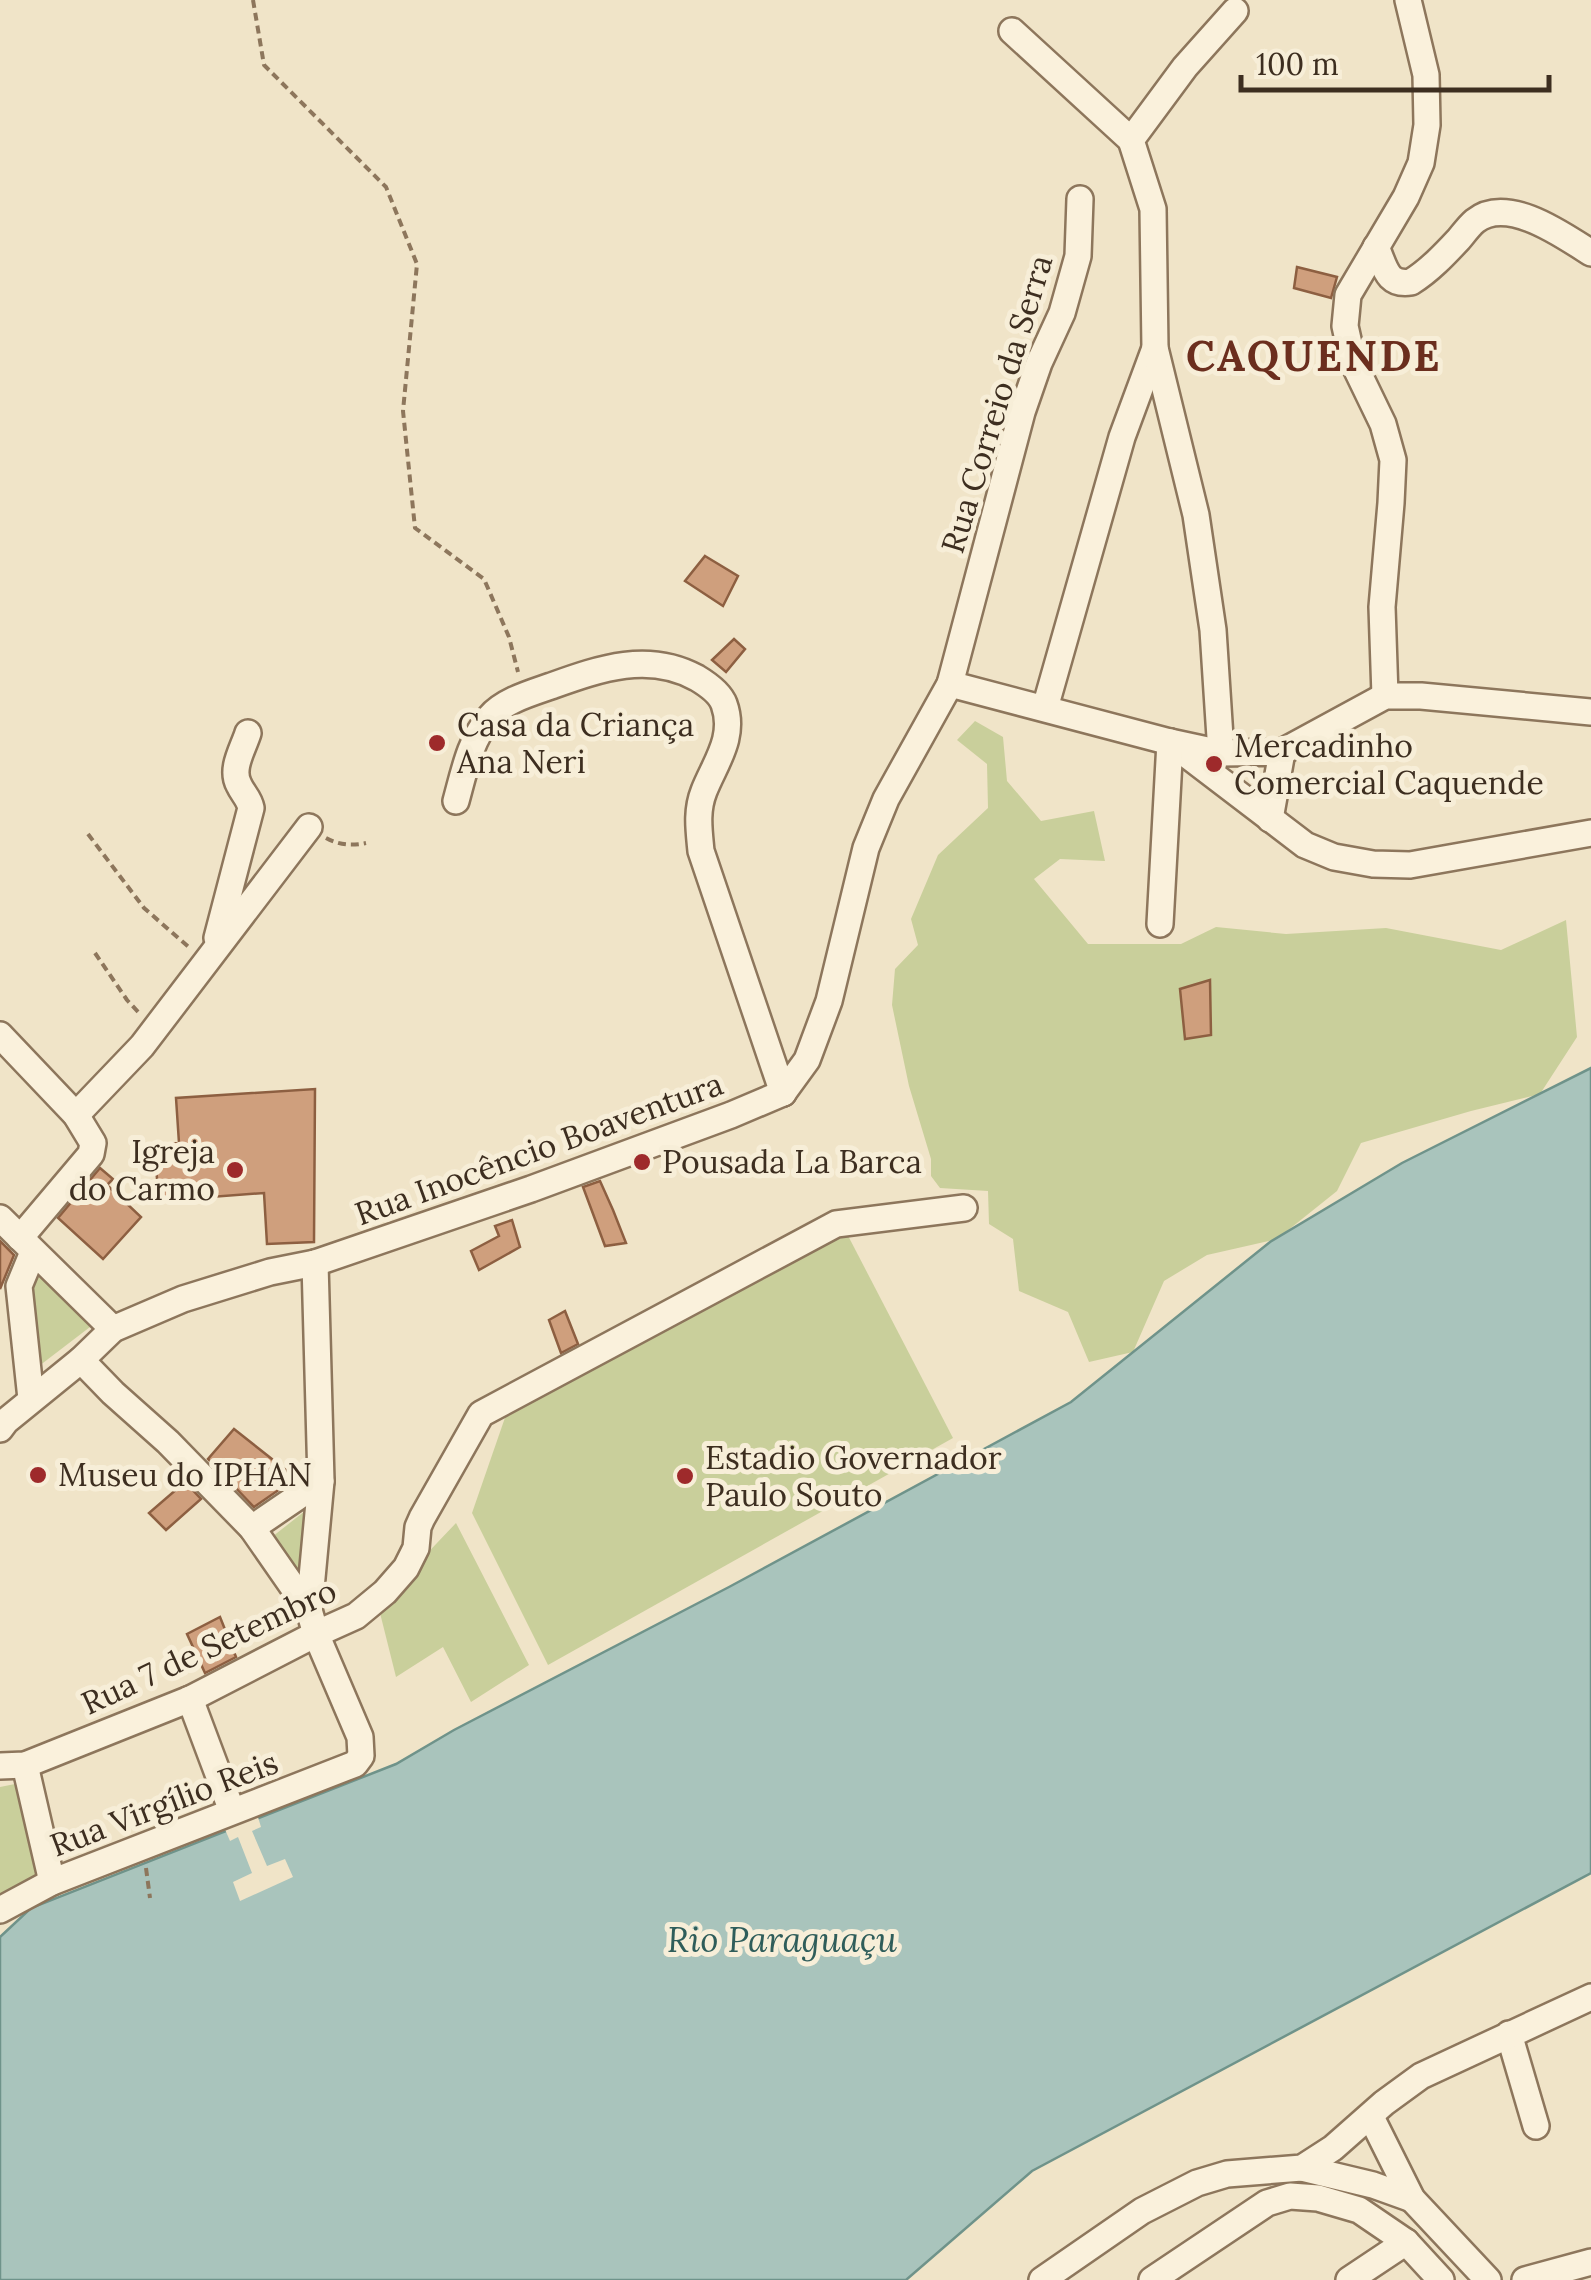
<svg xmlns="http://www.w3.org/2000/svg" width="1591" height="2280" font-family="Lora,serif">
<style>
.green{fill:#c9cf9b}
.water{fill:#a9c4bc;stroke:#6f938a;stroke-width:2.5}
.pier{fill:#f0e4c8}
.building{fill:#cf9f7d;stroke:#8d5f41;stroke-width:2.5}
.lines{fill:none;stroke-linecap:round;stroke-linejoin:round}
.minor-casing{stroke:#8d765c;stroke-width:30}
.path{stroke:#8d765c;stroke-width:4;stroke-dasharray:8 5;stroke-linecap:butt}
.minor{stroke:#faf1dc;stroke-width:25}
.poi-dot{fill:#9e2a2b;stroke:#f7eed8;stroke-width:4}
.labels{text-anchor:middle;stroke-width:10;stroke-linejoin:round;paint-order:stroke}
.street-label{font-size:32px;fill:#3d2e20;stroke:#f7eed8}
.poi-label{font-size:32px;fill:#3d2e20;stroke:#f7eed8;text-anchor:start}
.water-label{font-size:35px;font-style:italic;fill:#2f5d5a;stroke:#f7eed8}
.district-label{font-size:42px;font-weight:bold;letter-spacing:2.5px;fill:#6b2e1e;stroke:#f7eed8}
</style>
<rect width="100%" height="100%" fill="#f0e4c8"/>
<!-- green -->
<g class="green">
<polygon points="975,721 1003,737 1007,781 1041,821 1094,811 1105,861 1060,859 1034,879 1088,944 1181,944 1216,927 1286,934 1386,928 1501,950 1566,920 1577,1037 1540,1094 1471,1111 1361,1143 1337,1191 1277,1239 1207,1255 1164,1281 1133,1352 1089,1362 1068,1312 1019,1291 1013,1239 989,1224 988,1191 940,1188 931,1176 931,1159 909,1086 892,1005 895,969 918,945 911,919 938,855 988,808 987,764 957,740"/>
<polygon points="843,1226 953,1438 548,1665 472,1513 508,1409"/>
<polygon points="30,1265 90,1327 22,1379"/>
<polygon points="305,1511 306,1579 263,1544"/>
<polygon points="456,1523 529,1665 471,1702 443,1647 396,1677 378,1605"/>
<polygon points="20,1783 44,1897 0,1918 0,1787"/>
</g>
<!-- water -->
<polygon class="water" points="1591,1068 1591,1873 1032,2171 906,2280 0,2280 0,1937 31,1908 396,1764 454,1730 729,1587 1071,1402 1270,1242 1402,1163"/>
<!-- pier -->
<polygon class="pier" points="257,1814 261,1827 252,1831 267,1866 285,1859 293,1877 240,1901 233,1882 252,1873 238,1837 230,1841 224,1827"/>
<!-- building -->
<g class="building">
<polygon points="1297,267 1337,277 1331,298 1294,288"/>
<polygon points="705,556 738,576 723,606 685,581"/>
<polygon points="734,639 745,649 726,672 712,660"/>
<polygon points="1210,980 1211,1035 1185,1039 1180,989"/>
<polygon points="315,1089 314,1242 267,1244 264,1193 159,1201 154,1145 179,1143 176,1098"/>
<polygon points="100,1168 113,1179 107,1185 141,1217 103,1259 58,1218"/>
<polygon points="600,1181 613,1210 626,1243 605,1246 583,1187"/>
<polygon points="512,1220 520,1247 479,1270 471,1251 499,1236 495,1226"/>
<polygon points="0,1241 14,1255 0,1289"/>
<polygon points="565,1311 578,1344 561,1353 549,1320"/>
<polygon points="234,1429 296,1478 254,1507 208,1459"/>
<polygon points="185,1482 201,1499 166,1530 149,1513"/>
<polygon points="220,1617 236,1657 205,1673 187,1634"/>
</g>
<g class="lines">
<!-- minor casing -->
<g class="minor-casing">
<g id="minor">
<polyline points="1012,31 1131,140"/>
<path d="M1376 247C1385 266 1386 286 1411 282 1429 271 1445 254 1459 239 1464 233 1469 226 1475 221 1507 195 1563 235 1591 253"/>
<polyline points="950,684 1170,742 1221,753 1282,752 1270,819"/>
<polyline points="1385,696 1382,607 1391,503 1393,460 1383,424 1353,362 1345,326 1348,295 1406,197 1421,163 1427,125 1426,75 1408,0"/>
<polyline points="1045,708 1122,437 1155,348"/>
<polyline points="1170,742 1305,845 1334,857 1373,864 1410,865 1591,833"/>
<polyline points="1282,752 1385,696 1421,696 1591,712"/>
<polyline points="1221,753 1213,630 1196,515 1155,348 1153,209 1131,140 1185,67 1235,11"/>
<path d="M456 801C464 772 470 740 490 717 503 701 531 693 551 686 599 669 648 651 697 678 707 684 720 693 724 704 736 737 715 763 704 791 696 811 699 830 701 851L783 1093"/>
<polyline points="1160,924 1170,742"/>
<path d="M217 938 251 808C249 798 243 794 239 785 230 769 243 749 248 733"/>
<polyline points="0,1035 76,1115 93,1143 91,1154 20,1238"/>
<polyline points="783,1093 807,1060 829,1001 866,848 886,799 950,684 1022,412 1039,363 1062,313 1078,256 1080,199"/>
<polyline points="76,1115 142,1046 309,827"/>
<polyline points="0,1218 113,1329"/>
<polyline points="31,1399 19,1286 33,1252"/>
<polyline points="0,1429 6,1421 81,1360 113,1329 183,1299 270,1272 315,1263 531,1189 731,1115 783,1093"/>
<polyline points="252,1528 321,1481"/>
<polyline points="309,1610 321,1481 315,1263"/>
<polyline points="190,1699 232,1811"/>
<polyline points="25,1765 52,1882"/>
<polyline points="0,1766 25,1765 190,1699 316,1634 356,1616 385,1592 406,1568 416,1548 418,1527 422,1518 481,1414 836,1224 964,1208"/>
<polyline points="0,1910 52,1882 355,1764 361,1756 360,1737 316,1634 309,1610 252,1528 168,1442 113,1393 81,1360"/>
<polyline points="1509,2034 1536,2126"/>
<polyline points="1371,2117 1412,2199 1488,2280"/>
<polyline points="1302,2168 1373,2185 1412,2199"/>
<polyline points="1042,2280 1142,2211 1197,2183 1227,2174 1302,2168 1333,2148 1384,2103 1421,2076 1591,1997"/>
<polyline points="1152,2280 1267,2203 1290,2196 1318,2198 1359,2210 1406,2242 1441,2280"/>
<polyline points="1349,2280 1406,2242"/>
<polyline points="1525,2280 1591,2262"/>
</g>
</g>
<!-- path -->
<g class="path">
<polyline points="253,0 264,65 386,187 417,264 403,411 415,528 484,579 509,637 518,672"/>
<polyline points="88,834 144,908 191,949"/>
<path d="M326 838C339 845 351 846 366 843"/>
<polyline points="95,953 127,1000 141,1015"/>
<polyline points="146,1868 150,1898"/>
</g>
<!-- minor -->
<use href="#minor" class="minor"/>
</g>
<!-- markers -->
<g class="poi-dot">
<circle cx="437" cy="743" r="10"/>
<circle cx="1214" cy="764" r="10"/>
<circle cx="642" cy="1162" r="10"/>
<circle cx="235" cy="1170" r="10"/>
<circle cx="38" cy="1475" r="10"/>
<circle cx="685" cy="1476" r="10"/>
</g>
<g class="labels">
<!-- street labels -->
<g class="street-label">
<text transform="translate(997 404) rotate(-73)" y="11">Rua Correio da Serra</text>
<text transform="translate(539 1149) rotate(-20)" y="11">Rua Inocêncio Boaventura</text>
<text transform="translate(209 1647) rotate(-25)" y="11">Rua 7 de Setembro</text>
<text transform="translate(164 1804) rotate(-21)" y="11">Rua Virgílio Reis</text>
</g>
<!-- poi labels -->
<g class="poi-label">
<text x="457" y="736">Casa da Criança<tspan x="457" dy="37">Ana Neri</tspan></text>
<text x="1234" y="757">Mercadinho<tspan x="1234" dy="37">Comercial Caquende</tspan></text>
<text x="215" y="1163" text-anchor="end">Igreja<tspan x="215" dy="37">do Carmo</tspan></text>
<text x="662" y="1173">Pousada La Barca</text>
<text x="705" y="1469">Estadio Governador<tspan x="705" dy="37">Paulo Souto</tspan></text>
<text x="58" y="1486">Museu do IPHAN</text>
</g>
<!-- water labels -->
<g class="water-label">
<text x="782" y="1952">Rio Paraguaçu</text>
</g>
<!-- district labels -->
<g class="district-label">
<text x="1314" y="371">CAQUENDE</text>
</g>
</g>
<!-- scale -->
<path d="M1241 75v15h308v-15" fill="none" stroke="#3d2e20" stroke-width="5"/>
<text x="1256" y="75" font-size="30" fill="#3d2e20" stroke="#f7eed8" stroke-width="8" paint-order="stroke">100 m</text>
</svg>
